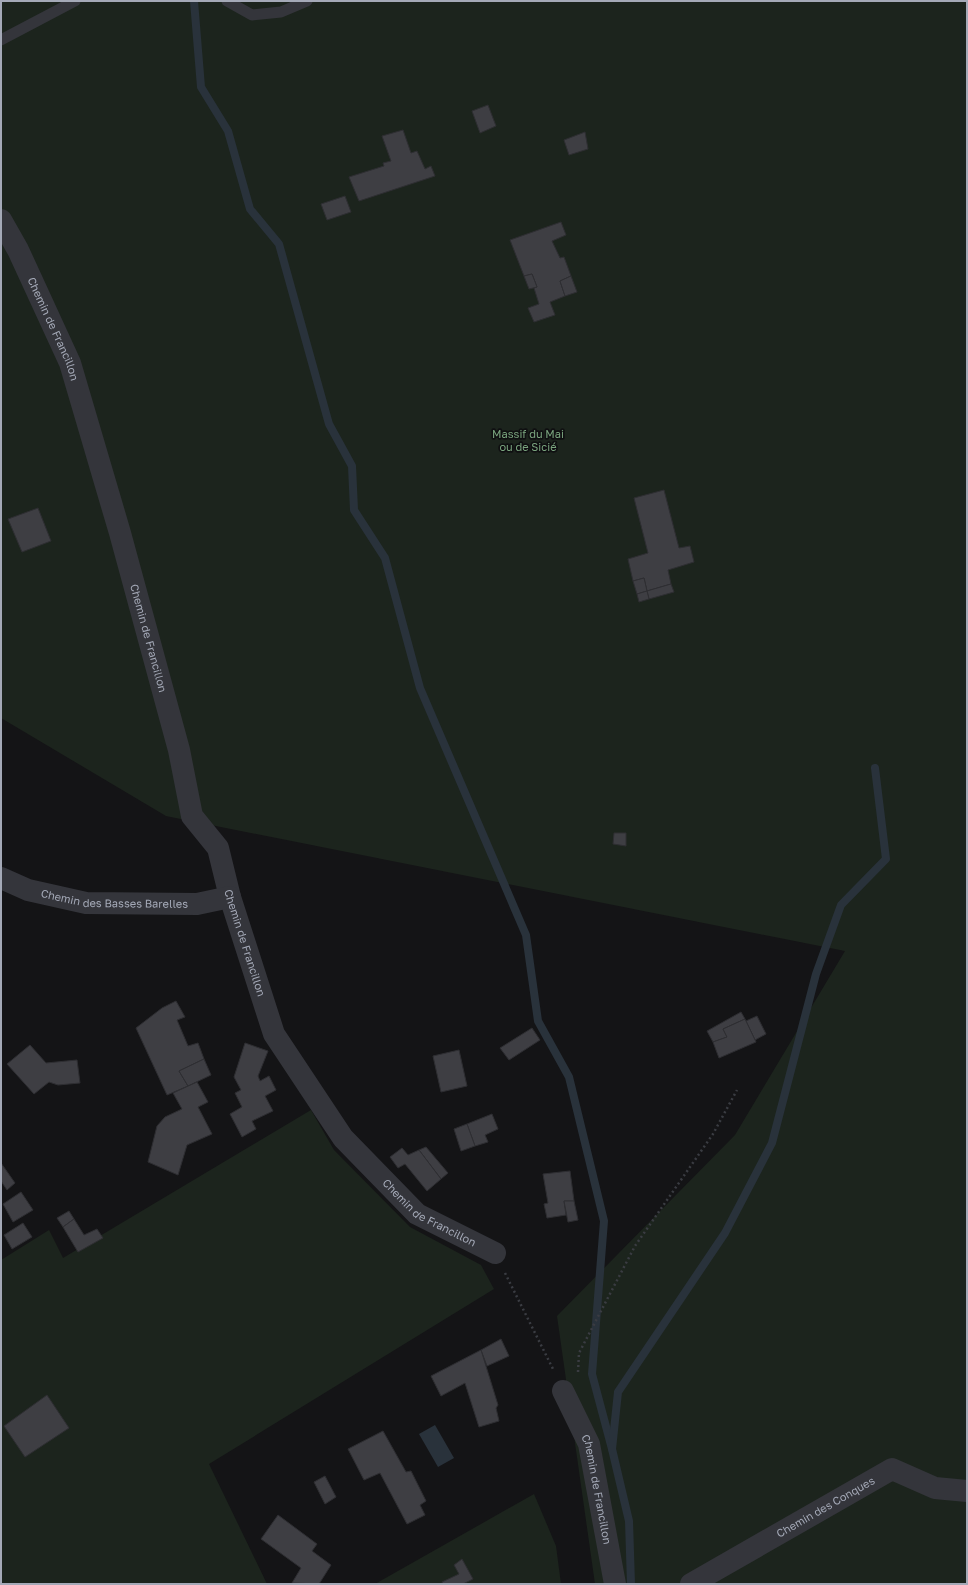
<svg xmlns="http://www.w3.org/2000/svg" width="968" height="1585" font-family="'Golos Text',sans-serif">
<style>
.green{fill:#1c241d}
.water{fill:#29323b}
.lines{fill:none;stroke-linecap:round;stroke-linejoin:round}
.stream{stroke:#29323b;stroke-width:8}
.building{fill:#3e3e43;stroke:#2e2e32}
.path{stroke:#3a3c42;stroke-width:2.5;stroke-dasharray:2 3;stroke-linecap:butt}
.service{stroke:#34353b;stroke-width:11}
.minor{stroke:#34353b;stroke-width:22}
.labels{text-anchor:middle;stroke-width:3.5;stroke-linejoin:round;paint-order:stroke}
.street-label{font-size:11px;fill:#a4a9b7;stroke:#0f0f11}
.park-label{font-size:11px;fill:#7aa47e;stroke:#0f0f11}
</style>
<rect width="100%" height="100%" fill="#141416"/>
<!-- green -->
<g class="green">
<polygon points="1,1 967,1 967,1584 595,1584 557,1316 735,1135 845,951 166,816 1,718"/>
<polygon points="311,1110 334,1150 410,1227 481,1265 494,1289 209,1464 267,1584 1,1584 1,1260 49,1230 63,1258"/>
<polygon points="534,1494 556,1546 561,1584 375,1584"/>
</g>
<!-- water -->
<polygon class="water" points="435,1425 454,1458 438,1467 419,1434"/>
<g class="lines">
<!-- stream -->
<g class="stream">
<polyline points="194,1 201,87 228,131 250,209 279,244 329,424 352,466 354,510 385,558 420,688 526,935 538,1021 569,1077 604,1221 592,1374 612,1449"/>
<polyline points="631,1584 629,1521 612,1449 618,1392 725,1233 772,1143 816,974 841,905 886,859 875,768"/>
</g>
</g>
<!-- building -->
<g class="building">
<polygon points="488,105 496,126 480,133 472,111"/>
<polygon points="403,130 411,153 417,151 425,169 431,166 435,176 359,201 349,177 384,166 383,163 391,161 382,136"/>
<polygon points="585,132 588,149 569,155 564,140"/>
<polygon points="345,196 351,212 327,220 321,204"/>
<polygon points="561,222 566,235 552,241 560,258 564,257 571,276 560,281 565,296 550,302 555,315 534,322 528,308 539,304 534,288 537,287 532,274 524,276 510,240"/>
<polygon points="532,274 537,287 529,289 524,276"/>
<polygon points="571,276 577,292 565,296 560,281"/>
<polygon points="664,490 679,548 690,546 694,562 668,570 671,584 647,591 644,578 633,581 628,559 648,553 634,498"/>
<polygon points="38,508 51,541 22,552 8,519"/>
<polygon points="644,578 647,591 637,594 633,581"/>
<polygon points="671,584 674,592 649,599 647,591"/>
<polygon points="647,591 649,599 639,602 637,594"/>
<polygon points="614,833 626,833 626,846 613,844"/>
<polygon points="176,1001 185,1017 177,1020 188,1046 198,1043 204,1059 179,1071 188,1086 167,1095 136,1028 162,1008"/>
<polygon points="741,1012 745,1019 723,1029 727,1037 713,1042 707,1031"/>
<polygon points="757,1016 766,1034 755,1040 746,1021"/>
<polygon points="745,1019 756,1042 719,1058 713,1042 727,1037 723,1029"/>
<polygon points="532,1028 540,1040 509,1060 500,1048"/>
<polygon points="245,1043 268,1051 258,1076 260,1081 269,1076 276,1090 265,1096 273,1111 252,1121 256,1129 242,1137 230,1114 242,1107 235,1093 241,1090 234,1077"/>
<polygon points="30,1045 46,1063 77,1060 80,1083 58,1085 49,1082 34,1094 7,1064"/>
<polygon points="459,1050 467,1086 441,1092 433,1056"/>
<polygon points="204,1059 211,1075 188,1086 179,1071"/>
<polygon points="197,1082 208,1102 198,1107 212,1134 187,1145 178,1175 148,1162 157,1126 165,1117 182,1109 173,1093"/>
<polygon points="492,1114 498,1129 485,1135 488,1142 475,1146 467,1124"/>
<polygon points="467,1124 475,1146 461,1151 454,1129"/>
<polygon points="426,1147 448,1173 441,1179 419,1150"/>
<polygon points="402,1148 408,1155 419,1150 441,1179 427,1191 405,1164 398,1168 390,1157"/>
<polygon points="1,1163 15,1183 7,1190 1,1181"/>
<polygon points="570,1171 574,1201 564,1201 566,1215 547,1218 544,1204 548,1203 543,1174"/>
<polygon points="21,1192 33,1210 13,1222 3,1204"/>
<polygon points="564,1201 574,1201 578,1220 568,1222"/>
<polygon points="69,1211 74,1219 63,1227 57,1218"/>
<polygon points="74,1219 84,1235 97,1229 103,1238 78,1252 63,1227"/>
<polygon points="23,1223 32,1237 12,1249 4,1235"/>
<polygon points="501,1339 509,1356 487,1366 481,1350"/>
<polygon points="481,1350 498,1405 496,1408 499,1421 479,1427 465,1383 441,1396 431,1376"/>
<polygon points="47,1395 69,1428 25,1457 4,1426"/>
<polygon points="383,1431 406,1472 411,1471 426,1501 420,1505 425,1515 407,1524 380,1473 364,1480 348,1449"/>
<polygon points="325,1476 336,1497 325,1504 314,1482"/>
<polygon points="278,1515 317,1544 312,1551 331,1565 319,1584 292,1583 301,1568 261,1539"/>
<polygon points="462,1559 473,1579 463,1584 443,1584 442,1582 459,1574 454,1565"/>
</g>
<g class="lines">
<!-- path -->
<g class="path">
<polyline points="505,1273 554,1371"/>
<polyline points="578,1372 579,1353 635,1246 713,1134 737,1090"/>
</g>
<!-- service -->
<g class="service">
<polyline points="227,1 252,15 281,12 307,1"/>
<polyline points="1,40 75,1"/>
</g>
<!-- minor -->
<g class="minor">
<path id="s1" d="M1 220 18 250 70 363 120 533 179 750 192 816 218 848 230 897 274 1034 343 1138 417 1214 495 1253"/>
<path id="s2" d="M1 878 28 890 86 903 197 904 230 897"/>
<path id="s3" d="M563 1391 589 1444 615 1584"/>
<path id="s4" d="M691 1584 892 1469 935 1488 967 1491"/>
</g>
</g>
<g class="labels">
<!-- street labels -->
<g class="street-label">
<text dy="4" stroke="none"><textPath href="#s1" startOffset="121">Chemin de Francillon</textPath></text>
<text dy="4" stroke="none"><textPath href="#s1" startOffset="445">Chemin de Francillon</textPath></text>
<text dy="4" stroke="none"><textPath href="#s2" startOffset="117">Chemin des Basses Barelles</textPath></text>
<text dy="4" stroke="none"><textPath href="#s1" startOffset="768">Chemin de Francillon</textPath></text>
<text dy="4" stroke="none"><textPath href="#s1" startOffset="1104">Chemin de Francillon</textPath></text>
<text dy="4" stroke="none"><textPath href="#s3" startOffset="105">Chemin de Francillon</textPath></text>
<text dy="4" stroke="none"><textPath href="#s4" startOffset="155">Chemin des Conques</textPath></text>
</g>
<!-- park labels -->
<g class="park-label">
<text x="528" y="438">Massif du Mai<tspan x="528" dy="13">ou de Sicié</tspan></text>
</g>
</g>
<!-- border -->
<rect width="968" height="1585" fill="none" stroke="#a4a9b7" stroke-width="4"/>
</svg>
